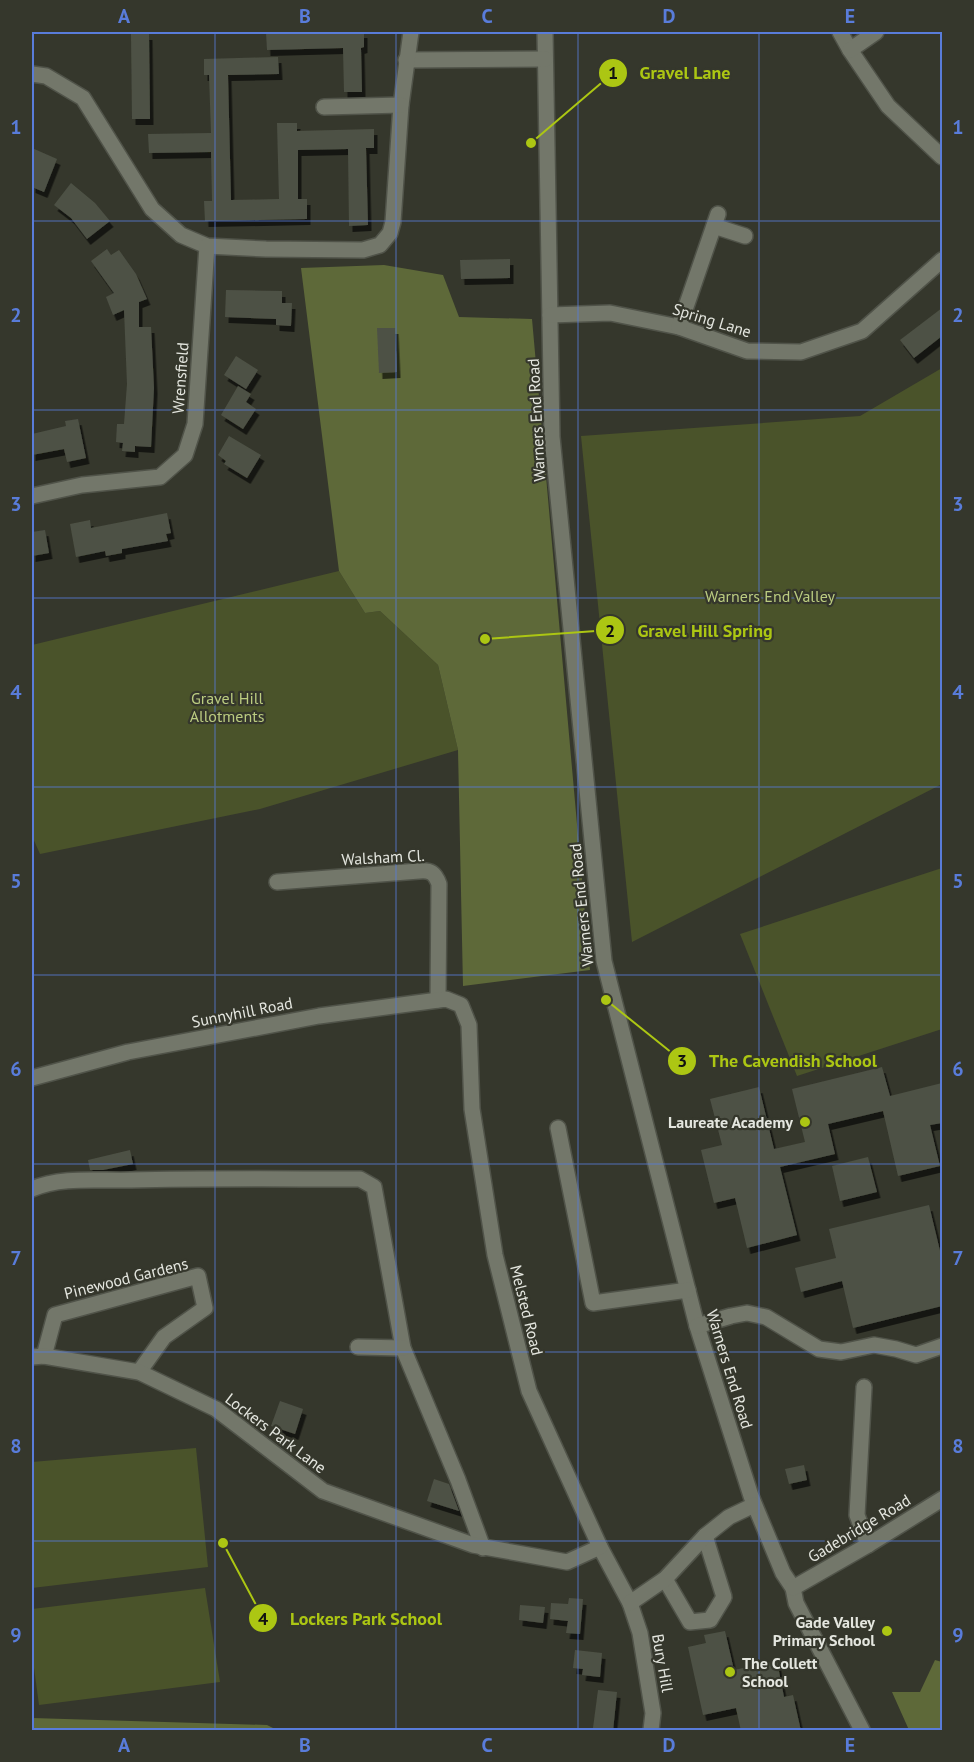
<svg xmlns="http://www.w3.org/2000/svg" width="974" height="1762" font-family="'PT Sans',sans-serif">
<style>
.green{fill:#4a532a}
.forest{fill:#5e6939}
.building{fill:#4d5145;filter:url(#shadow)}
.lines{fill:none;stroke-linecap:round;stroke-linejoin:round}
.minor-casing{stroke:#505349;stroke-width:18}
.minor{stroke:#73776a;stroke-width:15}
.grid{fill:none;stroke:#597cda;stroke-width:1.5;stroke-opacity:0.55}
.poi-dot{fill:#acc613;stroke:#35372c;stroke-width:2}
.labels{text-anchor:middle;stroke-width:4.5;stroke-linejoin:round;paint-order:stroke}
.street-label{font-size:16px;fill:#e4e6df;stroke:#35372c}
.park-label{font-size:16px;fill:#bbcc80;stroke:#35372c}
.poi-label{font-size:16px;font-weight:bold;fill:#e4e6df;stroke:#35372c;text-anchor:end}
.leader{fill:none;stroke:#acc613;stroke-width:2}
.callout-dot{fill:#acc613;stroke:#35372c;stroke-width:2}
.mark-label{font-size:18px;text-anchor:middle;font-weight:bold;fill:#111}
.callout-label{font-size:18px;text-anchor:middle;font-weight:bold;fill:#acc613;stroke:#35372c;stroke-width:4.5;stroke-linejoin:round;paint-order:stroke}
.neatline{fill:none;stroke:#597cda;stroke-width:2}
.grid-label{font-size:20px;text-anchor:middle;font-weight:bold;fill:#597cda}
</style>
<defs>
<filter id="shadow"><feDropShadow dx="3.5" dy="6" stdDeviation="0" flood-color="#0009"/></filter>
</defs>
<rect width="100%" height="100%" fill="#35372c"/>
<!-- green -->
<g class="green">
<polygon points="942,368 942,784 632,942 581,436 860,416"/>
<polygon points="339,571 365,613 380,611 438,665 458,750 260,809 40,854 32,836 32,645"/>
<polygon points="942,868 942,1029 797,1076 740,934"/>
<polygon points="196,1448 208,1567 32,1588 32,1462"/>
<polygon points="205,1588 220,1682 39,1705 32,1653 32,1609"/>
</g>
<!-- forest -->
<g class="forest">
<polygon points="384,265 443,275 459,317 532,319 590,970 463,986 458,750 438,665 380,611 365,613 339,571 301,268"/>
<polygon points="935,1660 942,1662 942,1730 909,1730 892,1692 920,1692"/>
<polygon points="32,1718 267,1725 277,1730 32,1730"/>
</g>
<!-- building -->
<g class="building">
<polygon points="266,32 364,32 364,47 361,48 362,92 344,92 343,48 267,50"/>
<polygon points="131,34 149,34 150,119 132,119"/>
<polygon points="278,57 279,74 228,75 231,200 279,199 277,123 297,123 297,131 374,129 374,148 366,148 368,225 349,226 348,149 298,150 298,199 307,199 307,219 205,221 204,201 212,201 211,152 149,153 148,134 211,133 209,75 204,75 204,59"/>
<polygon points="32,148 57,159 44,192 32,187"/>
<polygon points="71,183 95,203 110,221 87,239 71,218 54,205"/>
<polygon points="107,249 111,255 119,250 136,274 147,299 139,302 139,327 151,327 154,388 151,447 135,446 135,452 122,451 123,443 116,442 117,424 124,424 127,384 124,310 113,315 106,297 114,293 91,261"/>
<polygon points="510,259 510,278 461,279 460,260"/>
<polygon points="226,290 282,291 282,303 292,303 291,326 276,325 276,319 225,317"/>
<polygon points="942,308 942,336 914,358 900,340"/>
<polygon points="377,328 395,328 397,372 379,373"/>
<polygon points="236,356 258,370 246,389 224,375"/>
<polygon points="238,386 251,394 246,402 256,409 243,429 221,415"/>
<polygon points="78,419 86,458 67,462 64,449 32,455 32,434 66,426 65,421"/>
<polygon points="229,436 261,455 247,478 224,464 226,461 218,455"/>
<polygon points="167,513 171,533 166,534 168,541 122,549 122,553 106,556 105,551 76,557 70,524 90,520 91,528"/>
<polygon points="45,530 49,553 32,556 32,532"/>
<polygon points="882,1067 890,1096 942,1083 942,1123 930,1125 940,1166 898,1176 883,1111 828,1124 835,1154 780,1167 797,1235 747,1248 735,1198 714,1203 701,1150 722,1145 710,1099 759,1087 774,1149 805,1142 792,1089"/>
<polygon points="130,1150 133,1164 103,1170 90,1170 88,1160"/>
<polygon points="868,1157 877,1192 840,1201 832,1166"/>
<polygon points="929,1205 942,1259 942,1306 853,1328 842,1281 801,1292 795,1268 836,1258 829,1229"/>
<polygon points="280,1401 303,1409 295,1434 271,1426"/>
<polygon points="804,1465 807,1480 789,1484 785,1469"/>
<polygon points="434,1479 449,1484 459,1511 427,1501"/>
<polygon points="569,1598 583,1599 580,1634 566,1633 568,1621 550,1619 551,1603 568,1604"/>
<polygon points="520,1605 545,1607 543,1623 519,1620"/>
<polygon points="725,1631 734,1670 777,1661 784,1697 793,1695 801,1731 741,1731 736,1708 703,1715 688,1647 706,1643 704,1635"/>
<polygon points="575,1650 602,1653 600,1677 582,1675 583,1669 573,1668"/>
<polygon points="598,1690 617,1692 613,1731 593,1728"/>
</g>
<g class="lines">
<!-- minor casing -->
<g class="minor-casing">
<g id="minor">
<polyline points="545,32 552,437 604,961 697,1326 751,1496 783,1573 793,1588 796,1603 862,1730"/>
<polyline points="840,32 850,50 888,106 942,157"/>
<polyline points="850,50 876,32"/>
<polyline points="406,60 545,59"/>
<polyline points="32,74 46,76 83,98 152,209 181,235 207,246 266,249 363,250 380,245 390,233 393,222 401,105 411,32"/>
<polyline points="324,107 401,105"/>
<polyline points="714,226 745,236"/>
<polyline points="550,315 610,313 679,327 747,351 801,352 862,331 942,260"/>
<polyline points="679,327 718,214"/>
<polyline points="32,496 82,485 160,477 185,455 195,424 207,246"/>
<path d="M277 882 419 871C431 870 435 873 439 884L438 1000"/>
<polyline points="32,1078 128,1052 319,1016 446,999 461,1005 469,1025 472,1109 495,1255 529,1391 600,1547 630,1603 640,1633 653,1713 651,1730"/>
<polyline points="558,1128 593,1303 688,1290"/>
<path d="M32 1189C61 1176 99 1181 131 1180 207 1178 284 1179 360 1179L374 1187 403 1348 458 1480 483 1548"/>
<polyline points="697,1326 731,1316 747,1313 766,1317 819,1349 841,1352 874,1345 896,1349 916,1355 942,1346"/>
<polyline points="358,1347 403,1348"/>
<polyline points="44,1356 55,1315 198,1276 205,1308 164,1337 139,1372"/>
<polyline points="32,1357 44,1356 139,1372 216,1409 323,1491 473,1545 567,1562 600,1547"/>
<polyline points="864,1387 857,1515 868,1545"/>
<polyline points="665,1579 690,1622 710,1620 724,1597 705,1536"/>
<polyline points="793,1588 868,1545 942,1499"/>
<polyline points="630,1603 665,1579 705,1536 729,1517 754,1505"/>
</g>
</g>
<!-- minor -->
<use href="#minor" class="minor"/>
</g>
<!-- grid -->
<path class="grid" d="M215 32V1730M396 32V1730M578 32V1730M759 32V1730M32 221H942M32 410H942M32 598H942M32 787H942M32 975H942M32 1164H942M32 1352H942M32 1541H942"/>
<!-- markers -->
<g class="poi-dot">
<circle cx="805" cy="1122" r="6"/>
<circle cx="887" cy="1631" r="6"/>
<circle cx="730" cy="1672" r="6"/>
</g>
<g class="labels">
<!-- street labels -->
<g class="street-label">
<text transform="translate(712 320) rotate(17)" y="6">Spring Lane</text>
<text transform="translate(180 378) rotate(-86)" y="6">Wrensfield</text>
<text transform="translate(536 420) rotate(-93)" y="6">Warners End Road</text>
<text transform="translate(383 857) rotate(-3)" y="6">Walsham Cl.</text>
<text transform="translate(581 905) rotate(-96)" y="6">Warners End Road</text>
<text transform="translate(242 1012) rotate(-11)" y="6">Sunnyhill Road</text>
<text transform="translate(126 1278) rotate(-14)" y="6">Pinewood Gardens</text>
<text transform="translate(527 1310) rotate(76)" y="6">Melsted Road</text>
<text transform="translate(730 1369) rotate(73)" y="6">Warners End Road</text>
<text transform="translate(276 1433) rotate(37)" y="6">Lockers Park Lane</text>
<text transform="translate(859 1528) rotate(-31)" y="6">Gadebridge Road</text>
<text transform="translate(663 1663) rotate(80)" y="6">Bury Hill</text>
</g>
<!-- park labels -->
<g class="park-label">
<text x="770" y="602">Warners End Valley</text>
<text x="227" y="704">Gravel Hill<tspan x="227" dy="18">Allotments</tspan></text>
</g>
<!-- poi labels -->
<g class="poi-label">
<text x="793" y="1128">Laureate Academy</text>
<text x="875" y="1628">Gade Valley<tspan x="875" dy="18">Primary School</tspan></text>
<text x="742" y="1669" text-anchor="start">The Collett<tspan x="742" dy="18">School</tspan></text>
</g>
</g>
<!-- callouts -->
<path class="leader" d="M531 143L613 73M485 639L610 630M606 1000L682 1061M223 1543L263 1618"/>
<g class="callout-dot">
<circle cx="531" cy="143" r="6"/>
<circle cx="485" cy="639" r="6"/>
<circle cx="606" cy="1000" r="6"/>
<circle cx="223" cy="1543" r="6"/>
<circle cx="613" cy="73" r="15"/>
<circle cx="610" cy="630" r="15"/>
<circle cx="682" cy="1061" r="15"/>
<circle cx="263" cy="1618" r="15"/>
</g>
<g class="mark-label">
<text x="613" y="79">1</text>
<text x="610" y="637">2</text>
<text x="682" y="1067">3</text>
<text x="263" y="1625">4</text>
</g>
<g class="callout-label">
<text x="685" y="79">Gravel Lane</text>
<text x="705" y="637">Gravel Hill Spring</text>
<text x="793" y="1067">The Cavendish School</text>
<text x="366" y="1625">Lockers Park School</text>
</g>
<!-- border -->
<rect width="974" height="1762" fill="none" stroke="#35372c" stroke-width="66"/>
<rect x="33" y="33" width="908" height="1696" class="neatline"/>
<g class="grid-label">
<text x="124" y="23">A</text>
<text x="305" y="23">B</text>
<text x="487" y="23">C</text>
<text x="669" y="23">D</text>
<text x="850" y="23">E</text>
<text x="16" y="134">1</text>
<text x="958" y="134">1</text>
<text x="16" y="322">2</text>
<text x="958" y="322">2</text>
<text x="16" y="511">3</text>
<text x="958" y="511">3</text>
<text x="16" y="699">4</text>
<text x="958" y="699">4</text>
<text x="16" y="888">5</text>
<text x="958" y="888">5</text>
<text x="16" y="1076">6</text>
<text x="958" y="1076">6</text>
<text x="16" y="1265">7</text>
<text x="958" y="1265">7</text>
<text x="16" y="1453">8</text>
<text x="958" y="1453">8</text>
<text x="16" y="1642">9</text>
<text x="958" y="1642">9</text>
<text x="124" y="1752">A</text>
<text x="305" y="1752">B</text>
<text x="487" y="1752">C</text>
<text x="669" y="1752">D</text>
<text x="850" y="1752">E</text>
</g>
</svg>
